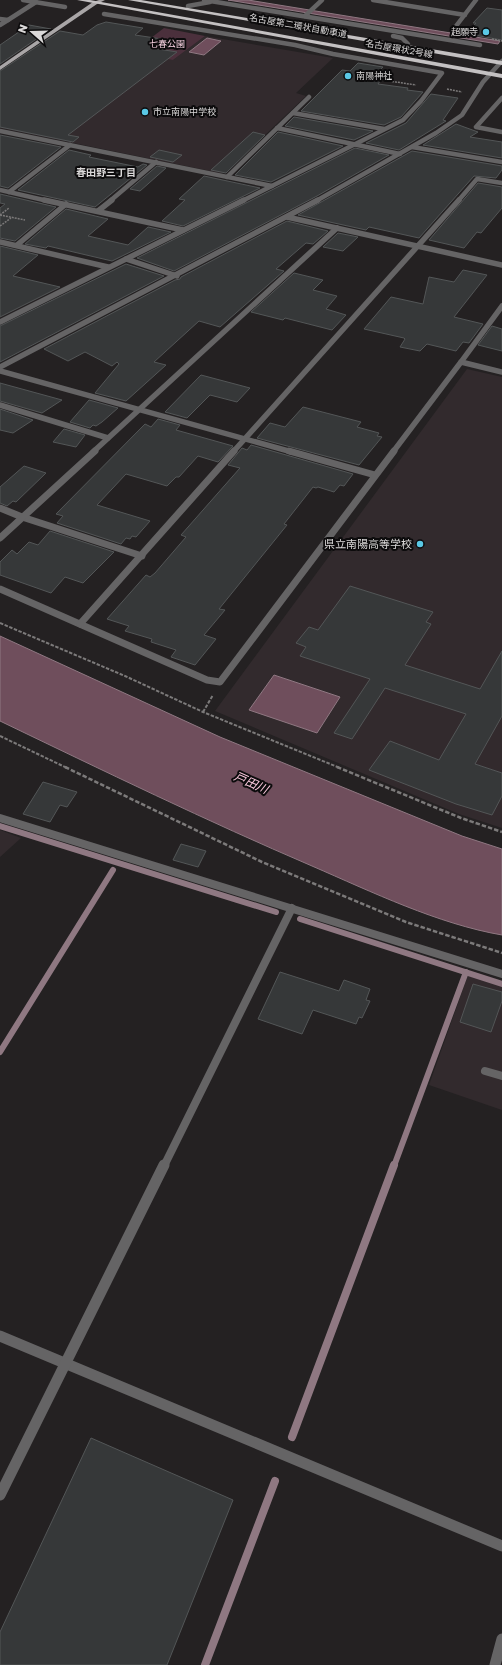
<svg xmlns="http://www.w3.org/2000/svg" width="502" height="1665" font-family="'Golos Text','Noto Sans JP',sans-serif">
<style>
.built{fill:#322a2d}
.green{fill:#4b303c}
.water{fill:#6f4e5c;stroke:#8f7882}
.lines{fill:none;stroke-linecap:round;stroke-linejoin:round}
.stream-far1{stroke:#8f7882;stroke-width:6}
.stream{stroke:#8f7882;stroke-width:8}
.building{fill:#363839;stroke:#535657}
.path-far2{stroke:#7c7a7a;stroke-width:1.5;stroke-dasharray:2 1;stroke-linecap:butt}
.path-far1{stroke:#7c7a7a;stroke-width:2;stroke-dasharray:3.5 1.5;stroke-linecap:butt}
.path{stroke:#7c7a7a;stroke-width:2.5;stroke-dasharray:4.5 2;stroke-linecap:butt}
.lane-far1{stroke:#656465;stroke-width:4.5}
.lane{stroke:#656465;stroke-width:8}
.street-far4{stroke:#656465;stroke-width:4.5}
.street-far3{stroke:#656465;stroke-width:5.5}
.street-far2{stroke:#656465;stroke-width:7}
.street-far1{stroke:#656465;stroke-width:8}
.street{stroke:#656465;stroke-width:11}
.primary{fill:#a9a6a7;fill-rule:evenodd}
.highway{fill:#c4c1c2;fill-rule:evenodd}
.poi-dot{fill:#5ac8e5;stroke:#0c0b0c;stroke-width:1.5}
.labels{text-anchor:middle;stroke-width:4;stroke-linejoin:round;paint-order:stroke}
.far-street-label{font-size:9px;fill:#dbd9d9;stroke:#0c0b0c}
.far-poi-label{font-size:9px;fill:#dbd9d9;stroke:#0c0b0c;text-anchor:start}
.far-park-label{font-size:9px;fill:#ffd8e8;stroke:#0c0b0c}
.far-neighbourhood-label{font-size:10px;font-weight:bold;fill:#dbd9d9;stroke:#0c0b0c}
.poi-label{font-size:11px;fill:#dbd9d9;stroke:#0c0b0c;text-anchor:end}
.water-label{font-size:12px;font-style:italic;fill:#ffcce1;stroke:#0c0b0c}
</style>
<rect width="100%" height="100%" fill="#242122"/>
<!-- built -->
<g class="built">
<polygon points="205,36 333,58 296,93 306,96 226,172 220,173 0,128 0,81 137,54 173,60"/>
<polygon points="467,369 502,377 502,828 459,814 215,711"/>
<polygon points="0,830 21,838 0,857"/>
<polygon points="468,975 502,986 502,1110 429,1085"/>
</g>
<!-- green -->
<polygon class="green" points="164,28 205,36 173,60 130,54"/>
<!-- water -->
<g class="water">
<polygon points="228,0 248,0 500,41 498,44"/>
<polygon points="207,38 221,41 204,55 189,52"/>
<path d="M0 636 220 737 462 836 502 849V935C438 924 372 892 312 866 207 821 104 771 0 721Z"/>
<polygon points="274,675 340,697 317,733 249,710"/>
</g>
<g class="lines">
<!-- stream-far1 -->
<g class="stream-far1">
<polyline points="0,826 276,912"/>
<polyline points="300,919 502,984"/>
<polyline points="0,1052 113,870"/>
<polyline points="394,1166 466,972"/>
</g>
<!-- stream -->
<g class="stream">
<polyline points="292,1437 394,1165"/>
<polyline points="205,1665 275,1481"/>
</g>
</g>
<!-- building -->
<g class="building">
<polygon points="487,8 502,10 502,40 468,34 470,32 468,32 476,23 473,23"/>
<polygon points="106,22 143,28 135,35 162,39 152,48 177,52 68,135 79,137 73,142 0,127 0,71 60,31 83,35 97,25"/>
<polygon points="29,25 51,29 0,64 0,45"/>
<polygon points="358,63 383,67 375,75 383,77 378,84 408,88 407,90 423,92 401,117 384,125 301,111 342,70 350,71"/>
<polygon points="431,94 458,98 443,120 446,121 399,150 366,143 406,123"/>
<polygon points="294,117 373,131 354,140 285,126"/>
<polygon points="456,124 478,132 470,137 502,142 502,158 423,145"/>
<polygon points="253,132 265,135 226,173 211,170"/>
<polygon points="278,132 343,146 271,182 235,175"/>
<polygon points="0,135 61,147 8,188 0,186"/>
<polygon points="355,148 389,155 317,196 174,271 137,258"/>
<polygon points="69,150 91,155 89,157 138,167 143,164 147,165 95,207 18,190"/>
<polygon points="159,150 182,155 173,162 150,157"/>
<polygon points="412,151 502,166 502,170 496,178 474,176 419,238 369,227 366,230 298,215"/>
<polygon points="157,166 166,168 140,191 130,189"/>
<polygon points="204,176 260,188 183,226 162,221 185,200 179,199"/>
<polygon points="478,183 502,187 502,208 481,233 477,232 464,248 429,240"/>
<polygon points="0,194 43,204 56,207 15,241 0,238 0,208 5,204 0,203"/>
<polygon points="66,209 108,219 88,236 128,245 148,227 171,232 112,261 48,246 46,248 25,244"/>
<polygon points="287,221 328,231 313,244 306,243 276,269 284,271 220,327 199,321 154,362 166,365 126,401 95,393 119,364 117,362 112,366 85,352 68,361 44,349 175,280 180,279 181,277"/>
<polygon points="338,233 358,237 343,251 323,247"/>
<polygon points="0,246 38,255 13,276 60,287 0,317"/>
<polygon points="126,264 164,276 0,362 0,326"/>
<polygon points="463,270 487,275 454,317 483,324 469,343 463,342 456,351 427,344 420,351 400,347 405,339 404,338 364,329 391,297 423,304 429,277 454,282"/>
<polygon points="294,273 323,280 313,290 337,296 326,309 346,315 332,330 285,318 283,320 251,312"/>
<polygon points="492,326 502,329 502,351 478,345"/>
<polygon points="201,375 250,388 237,402 210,395 187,418 165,412"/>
<polygon points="0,383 62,400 42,413 0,401"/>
<polygon points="89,400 118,408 102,422 96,426 93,425 90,428 70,422"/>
<polygon points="303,407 361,422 357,427 379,433 377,436 382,437 359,465 257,438 270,423 285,427"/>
<polygon points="0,409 33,420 13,433 0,430"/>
<polygon points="158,419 180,425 176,430 233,446 218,462 198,456 179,477 176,477 167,486 126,474 97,505 150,521 136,537 132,536 130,539 126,538 121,544 57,523 63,516 56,514 145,424 151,427"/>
<polygon points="64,429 85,435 76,447 53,442"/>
<polygon points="251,445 353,474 344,486 340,485 334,492 318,487 316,488 313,487 284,524 287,525 219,609 225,610 204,635 216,639 195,665 171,657 176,650 151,642 152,639 125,631 129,626 107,619 146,575 150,577 155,573 186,537 181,535 240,468 228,465 242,448 247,450"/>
<polygon points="24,466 46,473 16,502 13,501 7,506 0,503 0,487"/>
<polygon points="50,531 114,552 83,583 65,577 51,593 0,575 0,562 12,550 17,554 29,542 38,545"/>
<polygon points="350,586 433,612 426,622 431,624 405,665 480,689 502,651 502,716 475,764 502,773 502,796 492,815 456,804 369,770 390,741 439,760 466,714 385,688 352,739 334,733 370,679 300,656 306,647 296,643 309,627 318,630"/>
<polygon points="43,782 77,792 67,807 60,805 50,822 23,814"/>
<polygon points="181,844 206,851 198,867 173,860"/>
<polygon points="280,972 336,990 339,991 344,980 370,989 366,1000 370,1001 362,1018 359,1017 356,1024 313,1010 302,1034 258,1019"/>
<polygon points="473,984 502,992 502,1001 491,1032 460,1022"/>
<polygon points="91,1438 233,1500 167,1665 0,1665 0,1632"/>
</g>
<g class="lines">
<!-- path-far2 -->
<g class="path-far2">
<polyline points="492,39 502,41"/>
<polyline points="389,81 416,85"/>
<polyline points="447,89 462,92"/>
<polyline points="0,215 25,220"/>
<polyline points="0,215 9,208"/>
<polyline points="0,226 11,218"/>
</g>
<!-- path-far1 -->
<g class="path-far1">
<polyline points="0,623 125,676 203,712 340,768"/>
<polyline points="203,712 213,695"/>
<polyline points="0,736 67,768"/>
</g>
<!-- path -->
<g class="path">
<polyline points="65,767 262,862 406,922 502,953"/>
<polyline points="337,767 461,818 502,832"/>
</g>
<!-- lane-far1 -->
<polyline class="lane-far1" points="502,98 476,127 502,132"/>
<!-- lane -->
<polyline class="lane" points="485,1071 502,1076"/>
<!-- street-far4 -->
<g class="street-far4">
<polyline points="23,0 65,7"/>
<polyline points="204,0 480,45"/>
<polyline points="373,0 465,15"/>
<polyline points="188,6 210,2"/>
<polyline points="104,14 295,45 333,54 442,73 421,101 403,120 242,201"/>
<polyline points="305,16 322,0"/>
<polyline points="0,19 8,20 0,25"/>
<polyline points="8,20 36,2"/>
<polyline points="453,30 476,0"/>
<polyline points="393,36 402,38 408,44"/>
<polyline points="293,113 384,129"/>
<polyline points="277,128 400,154"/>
<polyline points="0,131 272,186"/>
<polyline points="412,147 502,162"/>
<polyline points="227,177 309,97"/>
<polyline points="0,190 48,201"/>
<polyline points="9,192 70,145"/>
<polyline points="110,201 156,162"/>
<polyline points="316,201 436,133 462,115 483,82 502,61"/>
<polyline points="458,201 477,179 502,183"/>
</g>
<!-- street-far3 -->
<g class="street-far3">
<polyline points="44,200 183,230"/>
<polyline points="98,211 112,200"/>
<polyline points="287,217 502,265"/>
<polyline points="0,242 108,267"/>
<polyline points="17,245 66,204"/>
<polyline points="126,259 177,276"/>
<polyline points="0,322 244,200"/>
<polyline points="461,362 502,306"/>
<polyline points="0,367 318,200"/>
<polyline points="0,371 292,452"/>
<polyline points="0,405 108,438"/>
<polyline points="93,452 337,228"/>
<polyline points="233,452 459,200"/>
<polyline points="393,452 461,362 502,372"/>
</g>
<!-- street-far2 -->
<g class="street-far2">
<polyline points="289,451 375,475"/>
<polyline points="0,508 22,517 142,556"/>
<polyline points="0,538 95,451"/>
<polyline points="0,589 207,680 220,682 394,451"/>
<polyline points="80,624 234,451"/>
</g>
<!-- street-far1 -->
<g class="street-far1">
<polyline points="0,818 502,974"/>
<polyline points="164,1166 292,908"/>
</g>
<!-- street -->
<g class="street">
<polyline points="0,1336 502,1546"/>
<polyline points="0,1495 164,1165"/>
<polyline points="495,1665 502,1639"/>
</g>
<!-- primary -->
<polygon class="primary" points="99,0 105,0 97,4 0,70 0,66 93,2"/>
<!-- highway -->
<g class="highway">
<polygon points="77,0 90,0 502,74 502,78"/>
<polygon points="128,0 141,0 502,61 502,65"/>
</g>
</g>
<!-- markers -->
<g class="poi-dot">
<circle cx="486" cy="32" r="4"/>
<circle cx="348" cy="76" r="4"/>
<circle cx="145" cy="112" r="4"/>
<circle cx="420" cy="544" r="4"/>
</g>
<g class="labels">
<!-- far-street labels -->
<g class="far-street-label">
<text transform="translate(298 26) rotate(10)" y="3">名古屋第二環状自動車道</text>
<text transform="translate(399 49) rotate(10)" y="3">名古屋環状2号線</text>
</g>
<!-- far-poi labels -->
<g class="far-poi-label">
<text x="478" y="35" text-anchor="end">超願寺</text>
<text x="356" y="79">南陽神社</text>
<text x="153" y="115">市立南陽中学校</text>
</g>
<!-- far-park labels -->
<g class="far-park-label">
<text x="167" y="47">七春公園</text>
</g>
<!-- far-neighbourhood labels -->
<g class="far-neighbourhood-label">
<text x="106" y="176">春田野三丁目</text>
</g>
<!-- poi labels -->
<g class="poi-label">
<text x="412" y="548">県立南陽高等学校</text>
</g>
<!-- water labels -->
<g class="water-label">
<text transform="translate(251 783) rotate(24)" y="4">戸田川</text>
</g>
</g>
<!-- north arrow -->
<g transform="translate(32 32) rotate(290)" stroke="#0c0b0c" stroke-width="3" paint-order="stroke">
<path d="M0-3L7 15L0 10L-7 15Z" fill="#dbd9d9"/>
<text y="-6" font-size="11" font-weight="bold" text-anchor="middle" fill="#dbd9d9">N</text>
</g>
</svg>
